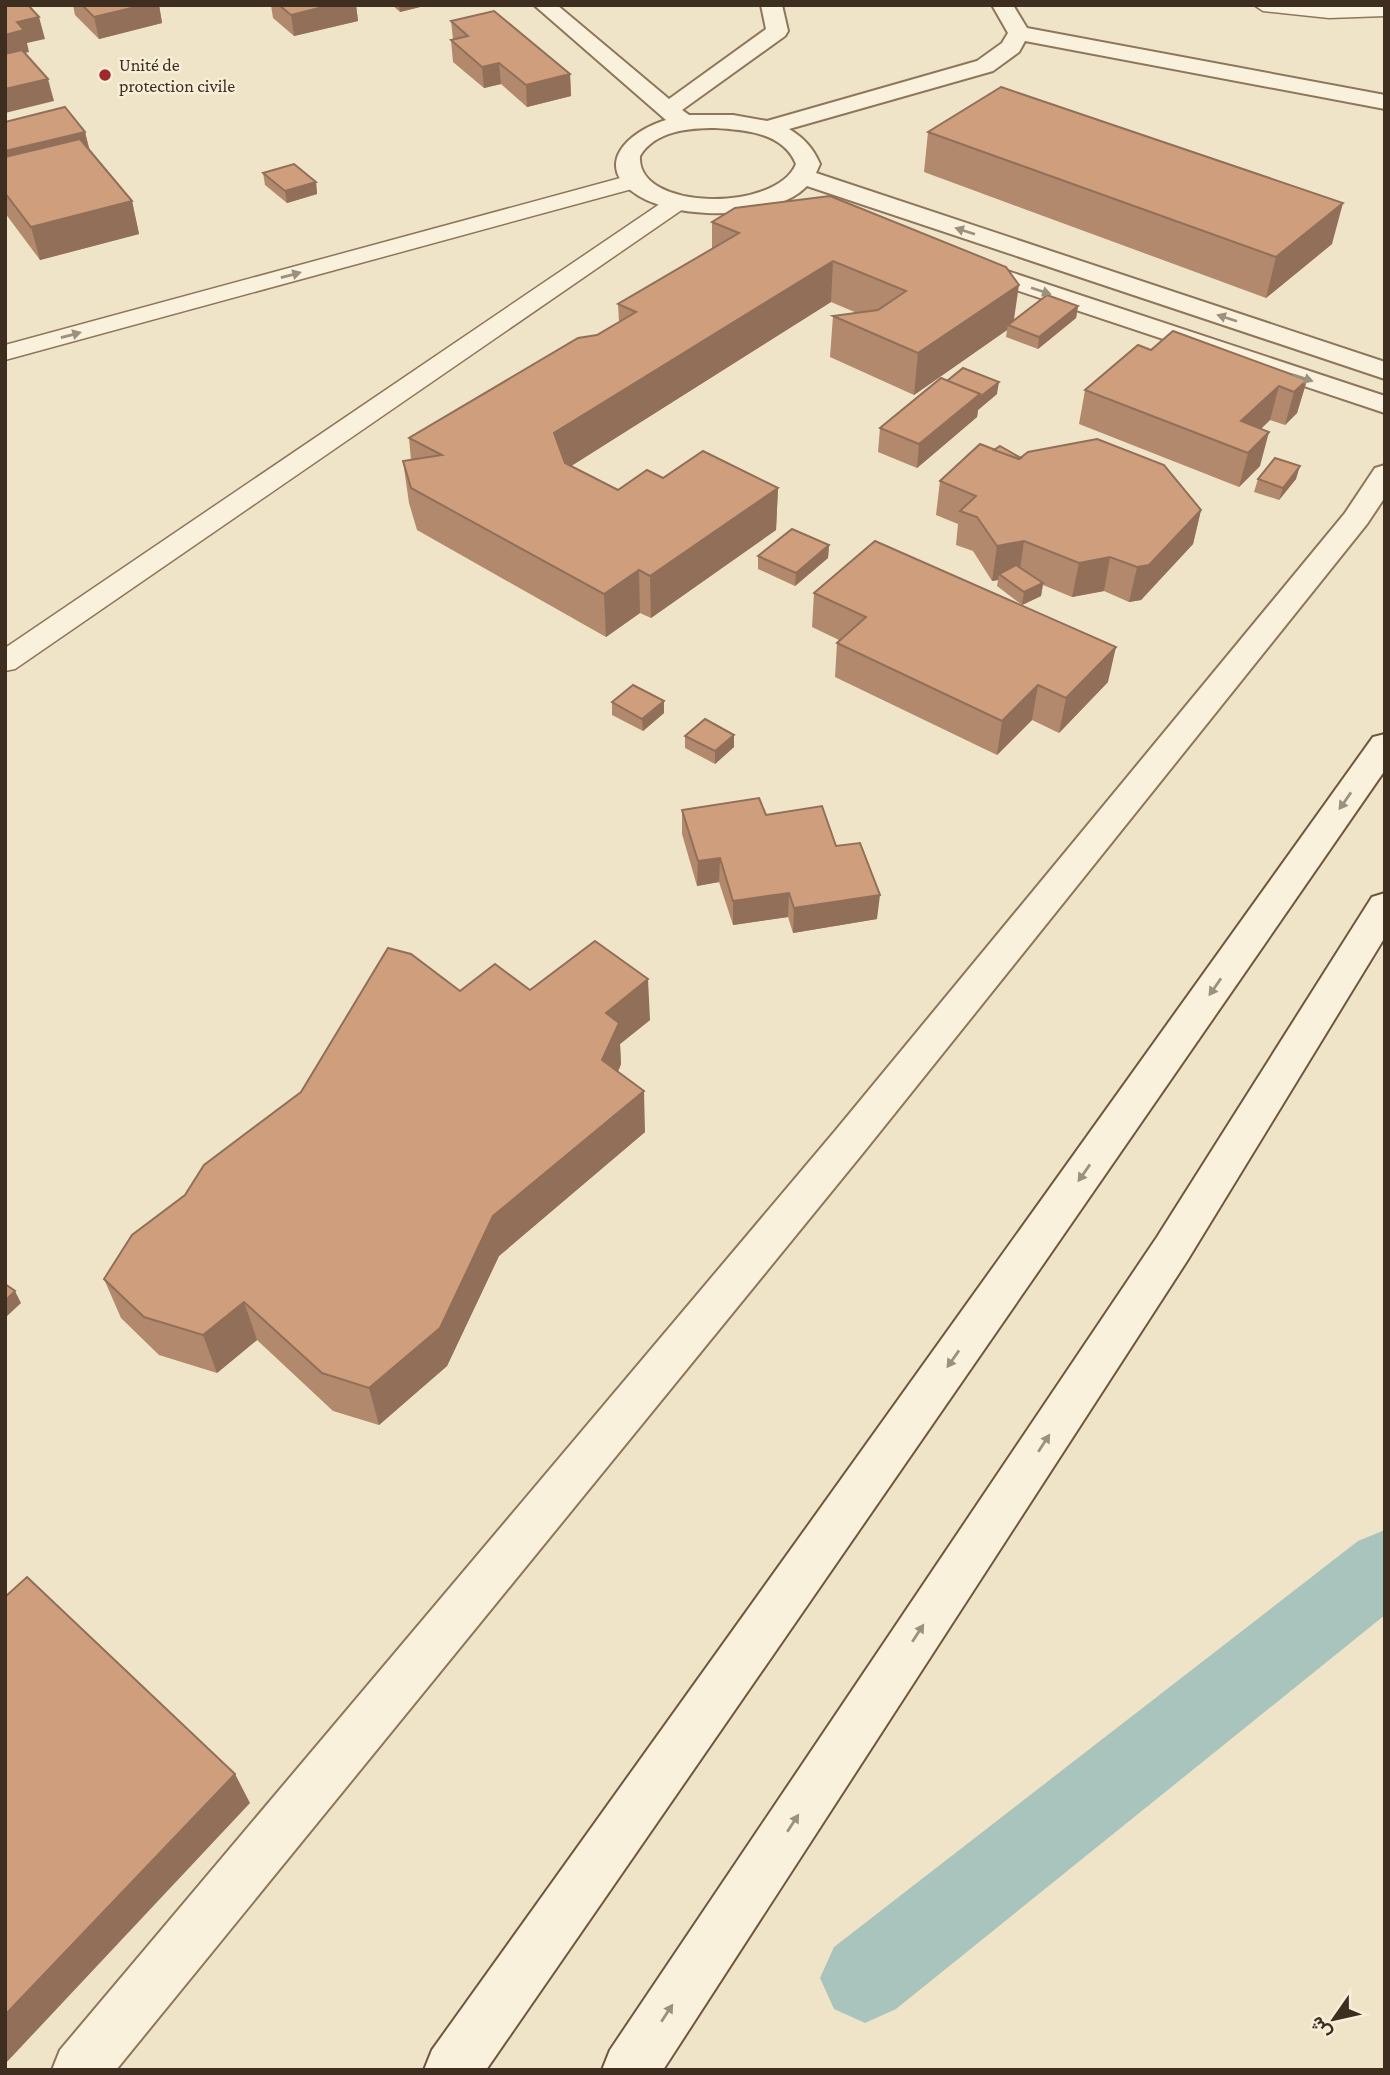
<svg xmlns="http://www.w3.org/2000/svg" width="1390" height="2075" font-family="'Crimson Pro',Vazirmatn,serif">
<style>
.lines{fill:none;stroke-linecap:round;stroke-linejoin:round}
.canal{fill:#a9c4bc;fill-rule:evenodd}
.lane-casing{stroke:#8d765c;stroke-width:3}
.street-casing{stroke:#8d765c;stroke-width:4}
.secondary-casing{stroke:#6f573f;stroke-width:4}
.lane{fill:#faf1dc;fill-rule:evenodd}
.street{fill:#faf1dc;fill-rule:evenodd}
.secondary{fill:#faf1dc;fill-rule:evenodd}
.wall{fill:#b2896c}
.shaded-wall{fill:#916f58}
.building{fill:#cf9f7d;stroke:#916f58;stroke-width:2}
.oneway{fill:#9c907e}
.poi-dot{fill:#9e2a2b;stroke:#f7eed8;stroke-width:2.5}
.labels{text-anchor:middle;stroke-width:5;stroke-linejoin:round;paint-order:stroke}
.far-poi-label{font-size:18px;fill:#3d2e20;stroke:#f7eed8;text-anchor:start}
</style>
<rect width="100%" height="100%" fill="#f0e4c8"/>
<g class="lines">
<!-- canal -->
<polygon class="canal" points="1385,1530 1385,1615 896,2009 865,2023 834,2009 820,1978 834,1947 1358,1541"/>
<!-- lane casing -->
<g class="lane-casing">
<g id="lane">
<polygon points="1254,5 1385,5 1385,16 1329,18 1263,11"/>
<polygon points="635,174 643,176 646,181 643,186 5,360 5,345"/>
<polygon points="678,195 686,197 689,202 686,207 15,669 5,671 5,648 670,197"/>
</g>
</g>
<!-- street casing -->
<g class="street-casing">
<g id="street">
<path d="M534 5H557L669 99 766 29 761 5H782L788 31 785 36 682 110 689 115H733L767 121 977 61 1002 43 1008 33 992 5H1013L1027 28 1385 95V109L1025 41 1019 52 993 71 789 129C804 138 813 148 820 164L816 173 1385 362V379L807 186C773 221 679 220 639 196 590 166 629 131 666 120ZM715 128C745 130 783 132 796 164 777 212 636 212 640 156 655 131 688 128 715 128Z"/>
<polygon points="968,258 1385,396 1385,413 959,271 955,266 959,261"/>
<polygon points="1385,465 1385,497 1367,524 863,1153 116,2070 52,2070 60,2050 835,1131 1345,513 1375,468"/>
</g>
</g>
<!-- secondary casing -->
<g class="secondary-casing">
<g id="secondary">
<polygon points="1385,734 1385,770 486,2070 424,2070 432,2050 1373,737"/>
<polygon points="1385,893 1385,937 1187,1261 663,2070 602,2070 610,2050 1157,1237 1372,897"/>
</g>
</g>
<!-- lane -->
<use href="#lane" class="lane"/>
<!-- street -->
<use href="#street" class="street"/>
<!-- secondary -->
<use href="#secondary" class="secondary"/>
</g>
<!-- wall -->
<g class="wall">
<polygon points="73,5 159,5 162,23 99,39 75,15"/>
<polygon points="271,5 356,5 358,21 294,36 273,18"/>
<polygon points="392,5 428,5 400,12"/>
<polygon points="451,21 570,74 571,96 527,107 501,84 484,88 453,62 451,40 453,39"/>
<polygon points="5,122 85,132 90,151 132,201 139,234 40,260 5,213"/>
<polygon points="928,132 1332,244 1266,298 924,172"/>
<polygon points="263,173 316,182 317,194 287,203 265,185"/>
<polygon points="712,222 1014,320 1078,306 1076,318 1038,349 1006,337 1007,330 914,395 830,357 833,316 857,313 831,302 571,466 618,490 663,478 778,488 776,530 651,618 640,613 606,637 417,530 409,503 403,461 411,460 409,438 619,322 618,304 712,249"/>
<polygon points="1151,350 1307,380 1297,413 1285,425 1270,420 1261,429 1260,466 1239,487 1079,424 1085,390"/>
<polygon points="947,381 997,394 978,410 977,417 917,468 878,452 880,428"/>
<polygon points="1021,458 1201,510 1193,544 1141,600 1129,602 1104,591 1072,597 1043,585 1041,596 1022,605 997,586 998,580 992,581 973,551 956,545 958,524 936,515 940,481"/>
<polygon points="1258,479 1296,479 1279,500 1254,492"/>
<polygon points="829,545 828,558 795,586 758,569 758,556"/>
<polygon points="814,593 1108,682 1059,733 1032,720 997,755 835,677 837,643 839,640 812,627"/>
<polygon points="664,701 664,713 643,731 612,715 612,702"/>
<polygon points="734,735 734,747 715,764 685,748 685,736"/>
<polygon points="682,810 766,815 836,846 877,919 793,933 788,917 733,925 719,882 697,886 682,834"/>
<polygon points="530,990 650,1020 620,1044 621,1064 618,1072 645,1132 499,1256 447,1366 379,1425 333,1411 257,1340 217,1373 159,1355 121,1318 104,1279 460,991"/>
</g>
<!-- shaded-wall -->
<g class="shaded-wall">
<polygon points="144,5 159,5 162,23 99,39 94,17"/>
<polygon points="331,5 356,5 358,21 294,36 291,15"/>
<polygon points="399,5 428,5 400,12"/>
<polygon points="39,17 45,39 27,43 29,52 5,58 5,35 17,22"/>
<polygon points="499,63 501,84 484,88 482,67"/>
<polygon points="570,74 571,96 527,107 526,85"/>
<polygon points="48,79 54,101 5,113 5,89"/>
<polygon points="85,132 90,154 5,175 5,151"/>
<polygon points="316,182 317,194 287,203 285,191"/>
<polygon points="132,201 139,234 40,260 31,227"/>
<polygon points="1343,203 1332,244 1266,298 1276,257"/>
<polygon points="833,261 831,302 557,475 554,433"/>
<polygon points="1019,285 1013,326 1008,325 1007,330 914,395 918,353"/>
<polygon points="1078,306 1076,318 1038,349 1039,337"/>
<polygon points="1307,380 1297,413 1285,425 1294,392"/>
<polygon points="999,382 997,394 978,410 977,417 917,468 919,444 980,394"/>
<polygon points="1279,386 1270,420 1239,449 1241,421"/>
<polygon points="1269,432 1260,466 1239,487 1248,453"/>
<polygon points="1300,466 1296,479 1279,500 1283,488"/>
<polygon points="778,488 776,530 651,618 650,576"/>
<polygon points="1201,510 1193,544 1141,600 1129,602 1137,567"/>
<polygon points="1024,541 1019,576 999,574 998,580 992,581 997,546"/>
<polygon points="829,545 828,558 795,586 796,573"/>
<polygon points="1110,557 1104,591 1072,597 1079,563"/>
<polygon points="639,570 640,613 606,637 604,594"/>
<polygon points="1043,583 1041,596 1022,605 1024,592"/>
<polygon points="1116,647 1108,682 1059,733 1066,698"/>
<polygon points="1038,685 1032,720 997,755 1002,721"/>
<polygon points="664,701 664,713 643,731 642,719"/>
<polygon points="734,735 734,747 715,764 715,751"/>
<polygon points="720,858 719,882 697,886 698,861"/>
<polygon points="789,893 788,917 733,925 733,901"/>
<polygon points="880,895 877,919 793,933 794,908"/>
<polygon points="648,979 650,1020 620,1044 621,1064 605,1101 602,1060 606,1013"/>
<polygon points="644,1091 645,1132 499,1256 447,1366 379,1425 369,1388 493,1216"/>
<polygon points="15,1291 21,1303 5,1318 5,1301"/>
<polygon points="244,1302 257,1340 217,1373 203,1335"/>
<polygon points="235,1774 250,1803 5,2064 5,2015"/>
</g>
<!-- building -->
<g class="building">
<polygon points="10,5 28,5 39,17 17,22 24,30 5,35 5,6"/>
<polygon points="82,5 144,5 94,17"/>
<polygon points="279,5 331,5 291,15"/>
<polygon points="494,11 570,74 526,85 499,63 482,67 451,40 468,36 451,21"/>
<polygon points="22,50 48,79 5,89 5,54"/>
<polygon points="1001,87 1343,203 1276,257 928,132"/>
<polygon points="65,107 85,132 5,151 5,122"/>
<polygon points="80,139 132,201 31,227 5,193 5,157"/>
<polygon points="294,164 316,182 285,191 263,173"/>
<polygon points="830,196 1006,267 1019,285 918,353 833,316 878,310 906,291 833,261 554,433 565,463 618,490 647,470 663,478 703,451 778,488 650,576 639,570 604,594 411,488 403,461 442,455 409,438 578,338 597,335 636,312 618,304 739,233 712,222 735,208"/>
<polygon points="1047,295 1078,306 1039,337 1008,325"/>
<polygon points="1173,331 1307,380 1294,392 1279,386 1241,421 1269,432 1248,453 1085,390 1138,345 1151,350"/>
<polygon points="963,368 999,382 980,397 980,394 947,381"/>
<polygon points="941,378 980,394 919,444 880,428"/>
<polygon points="1097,439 1164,465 1201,510 1149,565 1137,567 1110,557 1079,563 1024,541 997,546 977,517 960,511 976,496 940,481 980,444 1019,459 1028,452"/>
<polygon points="1000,446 1021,458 1019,459 994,450"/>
<polygon points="1275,458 1300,466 1283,488 1258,479"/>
<polygon points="792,529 829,545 796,573 758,556"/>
<polygon points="875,541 1116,647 1066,698 1038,685 1002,721 837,643 866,617 814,593"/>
<polygon points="1016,565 1043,583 1024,592 999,574"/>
<polygon points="633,685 664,701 642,719 612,702"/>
<polygon points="705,719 734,735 715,751 685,736"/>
<polygon points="759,798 766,815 822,806 836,846 860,843 880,895 794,908 789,893 733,901 720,858 698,861 682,810"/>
<polygon points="595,941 648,979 606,1013 619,1023 602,1060 644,1091 493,1216 440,1328 369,1388 322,1373 244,1302 203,1335 144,1317 104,1279 132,1235 185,1195 204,1165 301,1092 388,948 411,954 460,991 495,964 530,990"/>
<polygon points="5,1284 15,1291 5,1301"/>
<polygon points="27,1577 235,1774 5,2015 5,1597"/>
</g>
<!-- one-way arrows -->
<defs><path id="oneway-solid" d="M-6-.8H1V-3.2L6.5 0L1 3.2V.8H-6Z" transform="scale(1.75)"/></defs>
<g class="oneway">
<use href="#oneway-solid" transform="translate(965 231) rotate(-162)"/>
<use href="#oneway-solid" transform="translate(291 275) rotate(-15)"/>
<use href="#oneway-solid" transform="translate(1041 291) rotate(18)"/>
<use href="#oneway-solid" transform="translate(1227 318) rotate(-162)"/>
<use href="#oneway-solid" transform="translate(71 335) rotate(-15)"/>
<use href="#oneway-solid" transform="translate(1303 378) rotate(18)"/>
<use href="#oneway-solid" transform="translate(1345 801) rotate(125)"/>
<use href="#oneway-solid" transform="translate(1215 987) rotate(125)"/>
<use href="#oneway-solid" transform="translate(1084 1173) rotate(125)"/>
<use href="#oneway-solid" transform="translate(953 1359) rotate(125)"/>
<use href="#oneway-solid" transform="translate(1044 1443) rotate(-57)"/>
<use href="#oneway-solid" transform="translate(918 1633) rotate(-57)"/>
<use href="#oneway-solid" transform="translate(793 1823) rotate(-57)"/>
<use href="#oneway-solid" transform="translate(667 2013) rotate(-57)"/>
</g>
<!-- markers -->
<circle class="poi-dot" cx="105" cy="75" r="7"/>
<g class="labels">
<!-- far-poi labels -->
<g class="far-poi-label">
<text x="119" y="71">Unité de<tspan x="119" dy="21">protection civile</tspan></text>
</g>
</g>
<!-- border -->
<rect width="1390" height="2075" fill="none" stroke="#3d2e20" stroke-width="14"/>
<!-- north arrow -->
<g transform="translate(1334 2019) rotate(236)" stroke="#f7eed8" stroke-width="5" paint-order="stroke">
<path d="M0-5L12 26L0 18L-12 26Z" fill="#3d2e20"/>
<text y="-10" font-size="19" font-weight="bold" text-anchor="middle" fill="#3d2e20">ش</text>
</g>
</svg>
